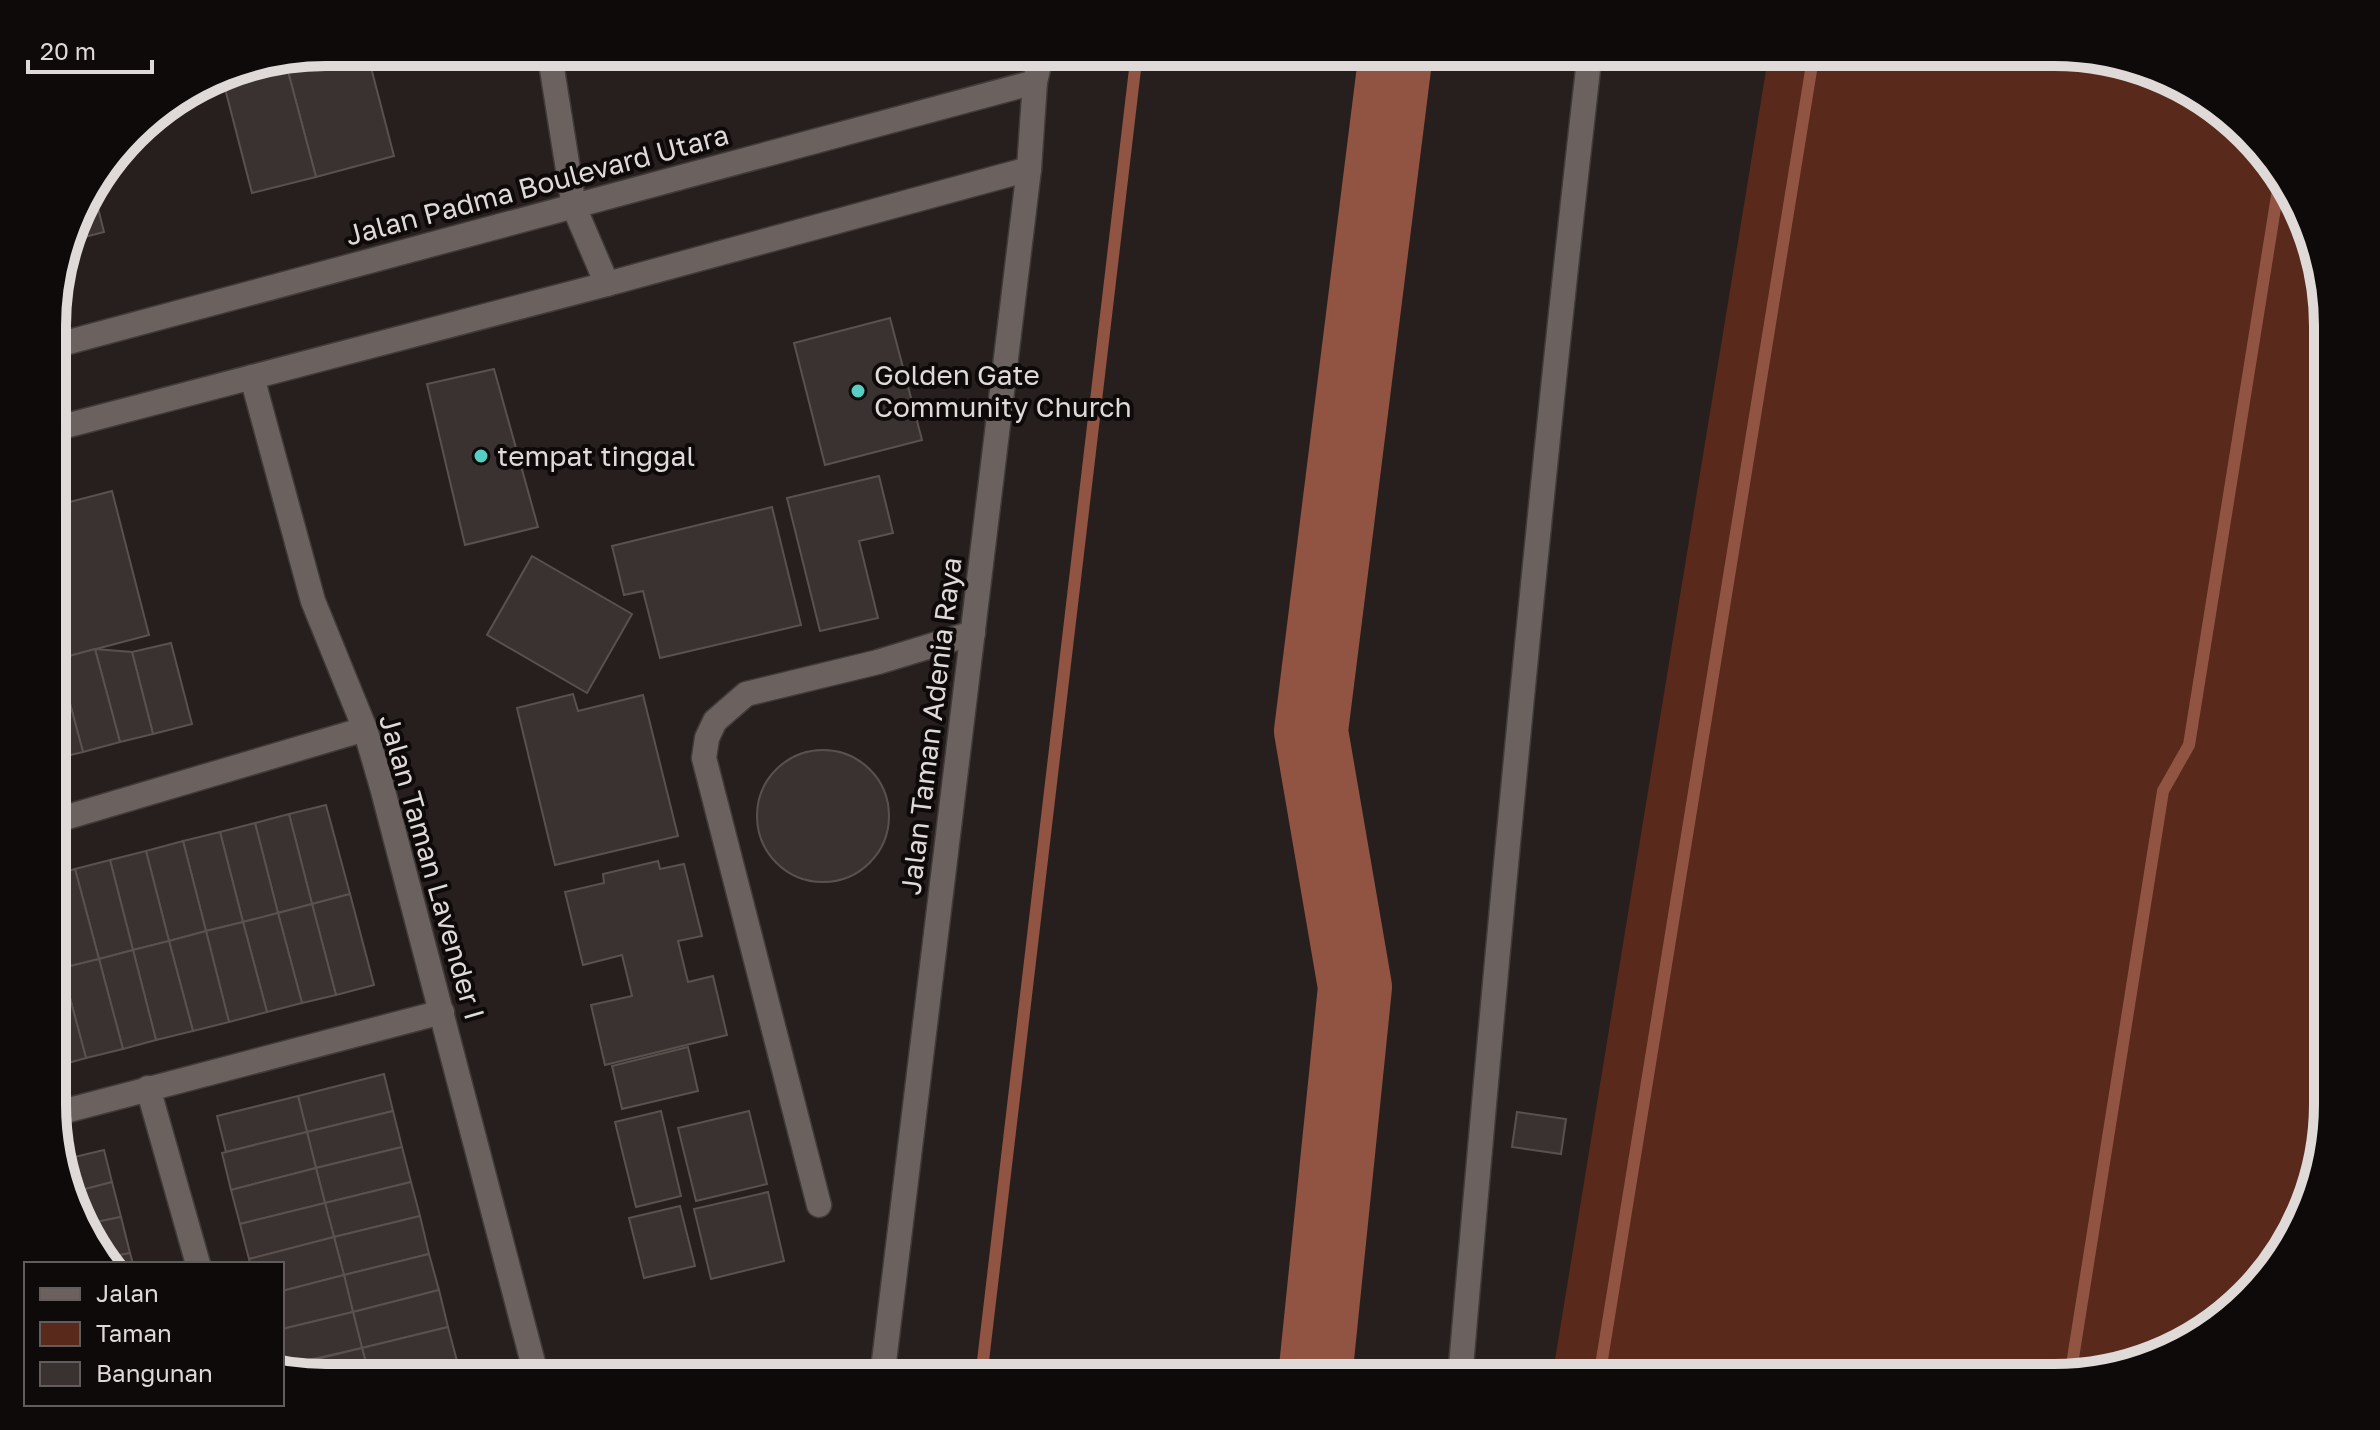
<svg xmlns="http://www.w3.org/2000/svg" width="2380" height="1430" font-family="'Golos Text',sans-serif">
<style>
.green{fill:#59291b}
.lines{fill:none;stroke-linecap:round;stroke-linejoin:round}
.stream{stroke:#925442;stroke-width:12}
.river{stroke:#925442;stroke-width:74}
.building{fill:#3a3230;stroke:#59514e;stroke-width:2}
.street-casing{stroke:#413b39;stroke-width:27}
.street{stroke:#6b6260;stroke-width:24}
.poi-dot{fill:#56cec3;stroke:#0d0a09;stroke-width:3}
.labels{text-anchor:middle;stroke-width:8;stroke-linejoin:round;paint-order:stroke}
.street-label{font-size:28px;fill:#dfdad8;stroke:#0d0a09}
.poi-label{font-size:28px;fill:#dfdad8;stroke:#0d0a09;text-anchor:start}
.rim{fill:none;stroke:#dfdad8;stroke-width:10}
</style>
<rect width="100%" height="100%" fill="#261f1d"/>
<!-- green -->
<polygon class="green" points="1769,52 2055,52 2192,89 2291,188 2327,307 2327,1122 2291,1242 2192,1341 2072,1377 1552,1378"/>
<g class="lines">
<!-- stream -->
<g class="stream">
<polyline points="2070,1377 2163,791 2189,745 2280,177"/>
<polyline points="981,1378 1137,52"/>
<polyline points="1599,1378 1814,52"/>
</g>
<!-- river -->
<polyline class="river" points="1315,1378 1355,987 1311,731 1396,52"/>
</g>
<!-- building -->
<g class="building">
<polygon points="326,52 367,52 394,156 316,177 285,60"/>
<polygon points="285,60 316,177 252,193 221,73"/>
<polygon points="93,188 104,232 69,241 80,204"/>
<polygon points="890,318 922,440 825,465 794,343"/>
<polygon points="494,369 538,527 465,545 427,384"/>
<polygon points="879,476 893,533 859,541 878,618 820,631 787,498"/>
<polygon points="112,491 149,635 58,659 54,646 54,506"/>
<polygon points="772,507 801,625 660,658 643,591 624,595 612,546"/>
<polygon points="532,556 632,614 587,693 487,635"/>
<polygon points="171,643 192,724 153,734 132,652"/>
<polygon points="95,649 132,652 153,734 120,742"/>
<polygon points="95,649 120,742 83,752 58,659"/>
<polygon points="58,659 83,752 54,759 54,661"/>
<polygon points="573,694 578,711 643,695 678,836 555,865 517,708"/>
<circle cx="823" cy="816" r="66"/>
<polygon points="326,805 350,894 312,904 289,814"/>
<polygon points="289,814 312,904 278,913 255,823"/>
<polygon points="255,823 278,913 243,922 220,832"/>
<polygon points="220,832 243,922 206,931 183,841"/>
<polygon points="183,841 206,931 169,941 146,851"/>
<polygon points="146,851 169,941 133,950 110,860"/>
<polygon points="110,860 133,950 99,959 75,869"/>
<polygon points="658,861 660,869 684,864 702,936 678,941 688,982 713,976 727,1035 605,1065 591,1005 632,996 622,955 583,965 565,892 604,883 603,874"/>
<polygon points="75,869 99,959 62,968 54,935 54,875"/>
<polygon points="350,894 374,985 336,995 312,904"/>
<polygon points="312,904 336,995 302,1003 278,913"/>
<polygon points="278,913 302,1003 267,1012 243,922"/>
<polygon points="243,922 267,1012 229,1022 206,931"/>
<polygon points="206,931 229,1022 193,1031 169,941"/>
<polygon points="169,941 193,1031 156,1040 133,950"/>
<polygon points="133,950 156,1040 123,1049 99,959"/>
<polygon points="99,959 123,1049 86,1058 62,968"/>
<polygon points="62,968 86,1058 54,1067 54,970"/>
<polygon points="688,1047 698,1091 622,1109 612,1066"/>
<polygon points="384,1074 393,1111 307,1132 298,1096"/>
<polygon points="298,1096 307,1132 226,1152 217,1116"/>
<polygon points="393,1111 402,1147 316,1168 307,1132"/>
<polygon points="661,1111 681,1196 636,1207 615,1122"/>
<polygon points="749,1111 767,1184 696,1201 678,1128"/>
<polygon points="1517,1112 1566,1119 1561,1154 1512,1147"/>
<polygon points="307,1132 316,1168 231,1190 222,1153"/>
<polygon points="402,1147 411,1182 325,1203 316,1168"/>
<polygon points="104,1150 112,1182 74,1192 62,1160"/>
<polygon points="316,1168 325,1203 240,1224 231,1190"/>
<polygon points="112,1182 121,1217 86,1224 74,1192"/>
<polygon points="411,1182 420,1216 334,1237 325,1203"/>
<polygon points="768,1192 784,1261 711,1279 694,1209"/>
<polygon points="325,1203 334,1237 249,1259 240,1224"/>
<polygon points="680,1206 695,1266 644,1278 629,1218"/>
<polygon points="420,1216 429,1254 344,1275 334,1237"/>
<polygon points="121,1217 130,1253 101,1259 86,1224"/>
<polygon points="334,1237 344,1275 282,1291 282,1264 250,1264 249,1259"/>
<polygon points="130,1253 133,1264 106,1264 101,1259"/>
<polygon points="429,1254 439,1290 353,1312 344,1275"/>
<polygon points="344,1275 353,1312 282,1329 282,1291"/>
<polygon points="439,1290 448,1327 362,1348 353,1312"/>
<polygon points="353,1312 362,1348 282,1366 282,1329"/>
<polygon points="448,1327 457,1361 389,1378 370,1378 362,1348"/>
<polygon points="362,1348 370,1378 325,1378 284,1367"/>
<polygon points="457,1361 461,1378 389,1378"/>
</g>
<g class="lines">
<!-- street casing -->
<g class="street-casing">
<g id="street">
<polyline points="547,52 552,69 574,207 607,284"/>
<polyline points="54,346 1035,82"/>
<polyline points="252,377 313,601 365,729 382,787 537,1378"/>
<polyline points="54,429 607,284 1029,169"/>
<polyline points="54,821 365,729"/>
<polyline points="148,1088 198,1264"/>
<polyline points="54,1114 442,1012"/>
<polyline points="819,1205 704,758 707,738 715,721 746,694 878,662 973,633"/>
<polyline points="882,1378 1029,169 1035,82 1042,52"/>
<path d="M1460 1378C1498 935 1539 493 1590 52"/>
</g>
</g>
<!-- street -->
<use href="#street" class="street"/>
</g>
<!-- markers -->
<g class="poi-dot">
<circle cx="858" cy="391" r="8"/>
<circle cx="481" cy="456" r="8"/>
</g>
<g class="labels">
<!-- street labels -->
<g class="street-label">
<text transform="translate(537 185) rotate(-15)" y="10">Jalan Padma Boulevard Utara</text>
<text transform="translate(931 726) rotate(-83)" y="10">Jalan Taman Adenia Raya</text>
<text transform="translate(432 867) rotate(74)" y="10">Jalan Taman Lavender I</text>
</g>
<!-- poi labels -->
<g class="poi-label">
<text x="874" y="385">Golden Gate<tspan x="874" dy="32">Community Church</tspan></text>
<text x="497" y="466">tempat tinggal</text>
</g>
</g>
<!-- crop -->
<path d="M0 0H2380V1430H0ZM326 66H2054A260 260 0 0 1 2314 326V1104A260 260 0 0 1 2054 1364H326A260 260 0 0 1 66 1104V326A260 260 0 0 1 326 66Z" fill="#0d0a09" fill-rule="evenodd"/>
<path class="rim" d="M326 66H2054A260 260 0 0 1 2314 326V1104A260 260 0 0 1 2054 1364H326A260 260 0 0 1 66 1104V326A260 260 0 0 1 326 66Z"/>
<!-- legend -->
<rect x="24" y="1262" width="260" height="144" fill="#0d0a09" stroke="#615d5c" stroke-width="2"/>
<rect x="40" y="1288" width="40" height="12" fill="#6b6260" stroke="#615d5c" stroke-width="2"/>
<text x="96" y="1302" font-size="24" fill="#dfdad8">Jalan</text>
<rect x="40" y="1322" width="40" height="24" fill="#59291b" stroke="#615d5c" stroke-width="2"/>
<text x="96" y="1342" font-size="24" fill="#dfdad8">Taman</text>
<rect x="40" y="1362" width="40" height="24" fill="#3a3230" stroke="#615d5c" stroke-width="2"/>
<text x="96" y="1382" font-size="24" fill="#dfdad8">Bangunan</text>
<!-- scale -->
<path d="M28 60v12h124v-12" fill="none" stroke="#dfdad8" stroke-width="4"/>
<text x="40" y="60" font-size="24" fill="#dfdad8" stroke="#0d0a09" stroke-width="6" paint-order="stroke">20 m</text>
</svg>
